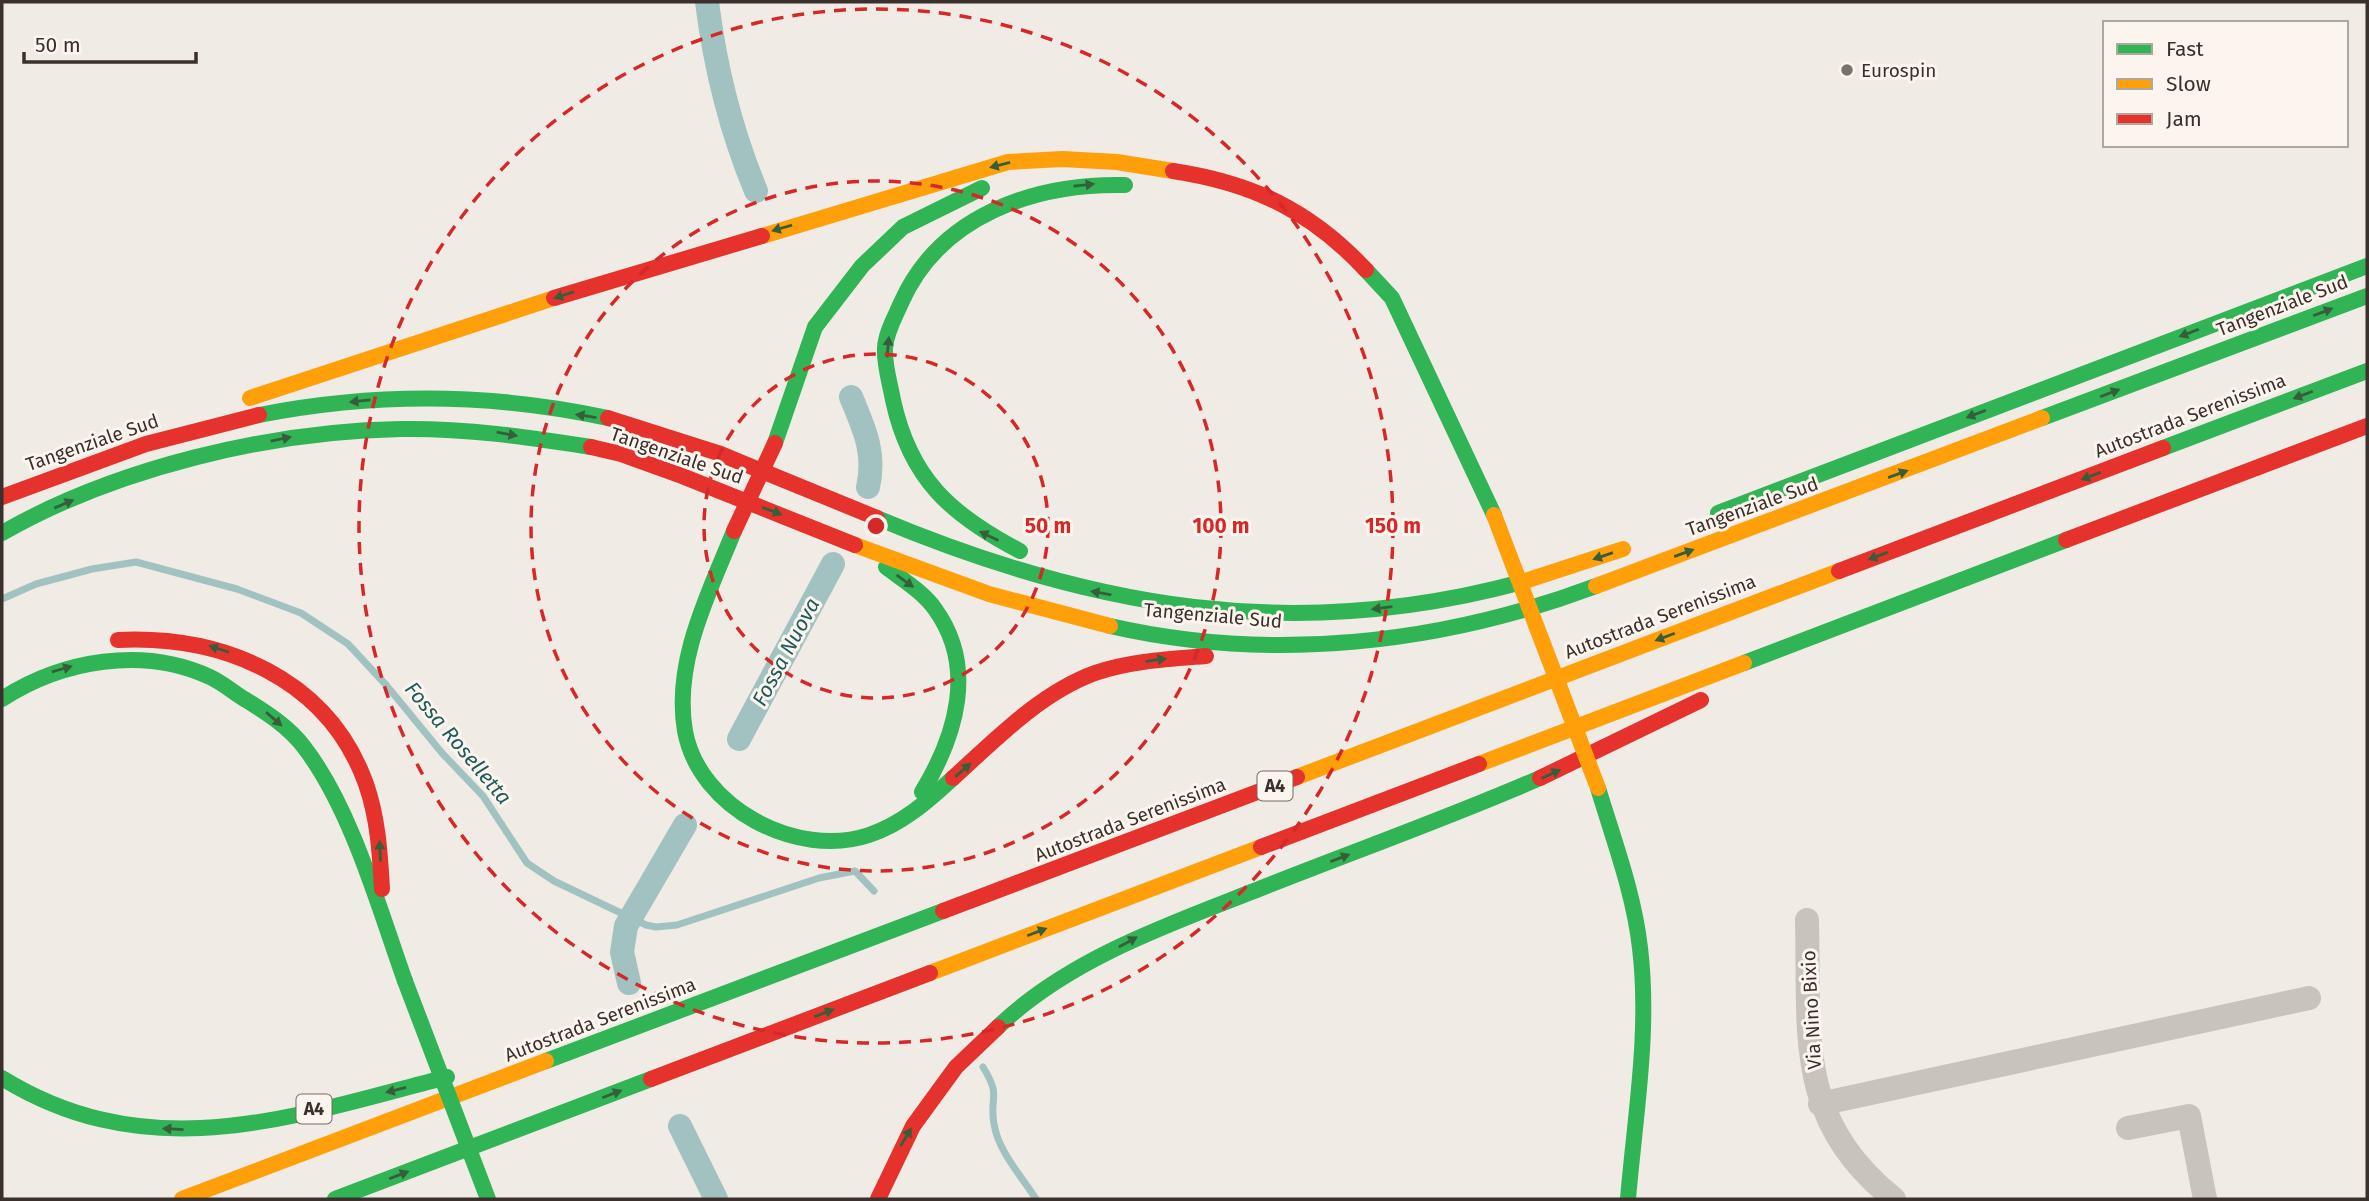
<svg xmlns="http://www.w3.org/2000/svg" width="2369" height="1201" font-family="'Fira Sans',sans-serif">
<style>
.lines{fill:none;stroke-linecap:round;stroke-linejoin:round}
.stream{stroke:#a1c2c1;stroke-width:7}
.canal{stroke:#a1c2c1;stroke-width:24}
.street{stroke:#c9c3be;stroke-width:24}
.fast{stroke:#30b455;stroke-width:16}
.slow{stroke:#ff9f0a;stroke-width:16}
.jam{stroke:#e5322d;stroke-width:16}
.fast-bridge{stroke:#30b455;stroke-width:16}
.slow-bridge{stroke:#ff9f0a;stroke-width:16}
.jam-bridge{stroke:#e5322d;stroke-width:16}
.oneway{fill:#375e3a}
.ring{fill:none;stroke:#d62828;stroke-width:3.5;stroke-dasharray:12 9}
.poi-dot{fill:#7a716c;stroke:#fbf5ee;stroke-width:2.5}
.labels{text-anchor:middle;stroke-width:6;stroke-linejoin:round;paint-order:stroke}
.shield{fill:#fbf5ee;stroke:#756b66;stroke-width:2}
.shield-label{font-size:18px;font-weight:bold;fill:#3b302b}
.poi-label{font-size:19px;fill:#3b302b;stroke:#fbf5ee;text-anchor:start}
.street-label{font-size:19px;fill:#3b302b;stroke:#fbf5ee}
.water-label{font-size:21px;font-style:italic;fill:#1f5a5e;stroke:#fbf5ee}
.centre{fill:#d62828;stroke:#fbf5ee;stroke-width:3.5}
.ring-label{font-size:21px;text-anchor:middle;font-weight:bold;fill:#d62828;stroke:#fbf5ee;stroke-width:6;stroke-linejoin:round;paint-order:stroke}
</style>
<rect width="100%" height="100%" fill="#f0ebe5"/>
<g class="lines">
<!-- stream -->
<g class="stream">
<polyline points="2,599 36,584 92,569 136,562 237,589 301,613 348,644 387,686 442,753 483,796 527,863 554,881 646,925 656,927 677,925 819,878 855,871 874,891"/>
<path d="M983 1067C1002 1098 989 1095 994 1124 998 1151 1022 1177 1036 1199"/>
</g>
<!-- canal -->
<g class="canal">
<path d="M707 2C715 66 731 131 756 191"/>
<path d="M851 397C864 428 876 453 868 487"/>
<polyline points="739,739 833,564"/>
<polyline points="629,983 622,952 626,926 685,825"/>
<polyline points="680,1126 716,1199"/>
</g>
<!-- street -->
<g class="street">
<path d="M1807 920C1810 1034 1794 1119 1894 1199"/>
<polyline points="1820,1104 2309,998"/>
<polyline points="2128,1128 2189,1116 2205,1199"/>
</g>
<!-- fast -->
<g class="fast">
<polyline points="1366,270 1392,298 1494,515"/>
<path d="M259 415C376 392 492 393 608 418"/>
<polyline points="2042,418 2367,296"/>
<polyline points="775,443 815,327 862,266 903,227 982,188"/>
<polyline points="2163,448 2367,371"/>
<polyline points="1718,513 2367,266"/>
<path d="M877 518C1091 608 1293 644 1522 582"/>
<path d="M734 531C709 593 673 662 685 731 699 808 797 859 869 835 902 824 928 801 953 778"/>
<path d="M2 533C116 468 270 431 401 429 465 428 528 437 591 447"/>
<path d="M1020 551C951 515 910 479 893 400 890 383 884 365 885 348 886 332 895 317 901 303 940 215 1035 183 1125 185"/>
<path d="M886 567C903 580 923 592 935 609 977 667 956 736 922 792"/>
<path d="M1110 626C1272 663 1441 644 1596 586"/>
<polyline points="1744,663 2066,540"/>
<path d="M2 699C62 660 143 646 210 677 223 683 234 693 246 700 267 713 289 727 304 747 351 808 379 908 405 981"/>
<path d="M1598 788C1614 841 1634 894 1640 948 1650 1031 1635 1116 1628 1199"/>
<path d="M998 1027C1067 960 1167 925 1254 891 1349 853 1446 819 1540 778"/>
<polyline points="546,1061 943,911"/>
<path d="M2 1078C150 1169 292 1117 447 1077"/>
<polyline points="335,1199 651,1079"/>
</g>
<!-- slow -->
<g class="slow">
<polyline points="762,236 1008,162 1062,159 1117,162 1173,171"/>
<polyline points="250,398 554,298"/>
<polyline points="855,545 989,594 1110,626"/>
<polyline points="1522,582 1623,549"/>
<polyline points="1596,586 2042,418"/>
<polyline points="1479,764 1744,663"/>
<polyline points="1297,777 1839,571"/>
<polyline points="930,973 1261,847"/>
<polyline points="182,1199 546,1061"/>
</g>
<!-- jam -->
<g class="jam">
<path d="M1173 171C1253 183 1311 211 1366 270"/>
<polyline points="554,298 762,236"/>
<polyline points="608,418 718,453 877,518"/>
<polyline points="591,447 621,454 682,476 855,545"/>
<polyline points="2,497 146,444 259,415"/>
<polyline points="2066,540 2367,426"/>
<polyline points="1839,571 2163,448"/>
<path d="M118 640C223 635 328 678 366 784 378 818 380 854 382 889"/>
<path d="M953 778C995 740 1040 693 1095 673 1130 661 1169 659 1206 656"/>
<polyline points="1540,778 1701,700"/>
<polyline points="1261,847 1479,764"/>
<polyline points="943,911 1297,777"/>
<polyline points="651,1079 930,973"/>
<polyline points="878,1199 913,1126 956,1067 998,1027"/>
</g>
<!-- fast-bridge -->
<polyline class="fast-bridge" points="405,981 488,1199"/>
<!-- slow-bridge -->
<polyline class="slow-bridge" points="1494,515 1598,788"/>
<!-- jam-bridge -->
<polyline class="jam-bridge" points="734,531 775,443"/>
</g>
<!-- one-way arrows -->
<defs><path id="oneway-solid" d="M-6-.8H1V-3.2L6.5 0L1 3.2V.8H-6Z" transform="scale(1.75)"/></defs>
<g class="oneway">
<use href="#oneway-solid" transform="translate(1000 165) rotate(166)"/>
<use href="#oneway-solid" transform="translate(1084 185) rotate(-6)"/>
<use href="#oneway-solid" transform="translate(782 228) rotate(164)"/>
<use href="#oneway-solid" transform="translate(564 295) rotate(162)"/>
<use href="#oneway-solid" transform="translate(2323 312) rotate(-21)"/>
<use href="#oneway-solid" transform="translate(2189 333) rotate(159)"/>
<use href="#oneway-solid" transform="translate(888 347) rotate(-85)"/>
<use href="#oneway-solid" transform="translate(2110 393) rotate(-21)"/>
<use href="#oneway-solid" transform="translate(2303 395) rotate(159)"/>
<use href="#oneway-solid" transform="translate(360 401) rotate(174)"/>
<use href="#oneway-solid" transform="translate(1976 414) rotate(159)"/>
<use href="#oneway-solid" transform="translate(586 416) rotate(-171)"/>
<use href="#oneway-solid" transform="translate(507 434) rotate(10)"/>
<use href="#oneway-solid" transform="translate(281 439) rotate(-11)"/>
<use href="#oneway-solid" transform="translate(1898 474) rotate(-20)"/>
<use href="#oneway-solid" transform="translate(2091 476) rotate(159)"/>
<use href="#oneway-solid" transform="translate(64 504) rotate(-23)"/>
<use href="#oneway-solid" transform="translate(772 511) rotate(21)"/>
<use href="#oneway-solid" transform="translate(989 536) rotate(-154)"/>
<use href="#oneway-solid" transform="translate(1684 553) rotate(-20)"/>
<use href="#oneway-solid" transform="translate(1603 556) rotate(161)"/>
<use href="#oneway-solid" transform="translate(1878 556) rotate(159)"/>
<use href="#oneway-solid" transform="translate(905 581) rotate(36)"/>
<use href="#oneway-solid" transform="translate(1101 593) rotate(-170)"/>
<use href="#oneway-solid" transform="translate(1382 608) rotate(173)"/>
<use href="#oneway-solid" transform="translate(1665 637) rotate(159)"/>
<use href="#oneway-solid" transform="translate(219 649) rotate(-162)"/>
<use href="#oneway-solid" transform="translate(1156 660) rotate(-9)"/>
<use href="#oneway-solid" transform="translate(62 669) rotate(-16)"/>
<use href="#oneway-solid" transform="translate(274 719) rotate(41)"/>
<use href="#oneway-solid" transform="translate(963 770) rotate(-41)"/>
<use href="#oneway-solid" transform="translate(1551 774) rotate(-25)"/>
<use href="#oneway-solid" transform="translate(380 851) rotate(-93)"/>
<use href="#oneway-solid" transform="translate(1340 858) rotate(-21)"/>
<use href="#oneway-solid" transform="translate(1037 932) rotate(-21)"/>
<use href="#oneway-solid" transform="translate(1128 942) rotate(-29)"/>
<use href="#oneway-solid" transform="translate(824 1013) rotate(-21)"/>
<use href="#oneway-solid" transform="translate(396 1090) rotate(166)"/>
<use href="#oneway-solid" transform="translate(612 1094) rotate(-21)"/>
<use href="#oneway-solid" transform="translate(173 1129) rotate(-177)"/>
<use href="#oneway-solid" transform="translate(906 1137) rotate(-59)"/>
<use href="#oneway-solid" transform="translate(399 1175) rotate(-21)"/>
</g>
<!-- distance rings -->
<g class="ring">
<circle cx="876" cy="526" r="172"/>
<circle cx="876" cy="526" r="345"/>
<circle cx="876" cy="526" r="517"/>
</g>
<!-- markers -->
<circle class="poi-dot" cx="1847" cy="70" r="7"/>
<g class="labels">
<!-- shield labels -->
<g class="shield">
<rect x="1257.5" y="771.5" width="35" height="29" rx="5"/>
<rect x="296.5" y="1094.5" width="35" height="29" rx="5"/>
</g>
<g class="shield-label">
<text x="1275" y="792">A4</text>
<text x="314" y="1115">A4</text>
</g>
<!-- poi labels -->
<g class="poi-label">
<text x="1861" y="77">Eurospin</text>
</g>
<!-- street labels -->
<g class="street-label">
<text transform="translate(2282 305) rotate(-21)" y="7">Tangenziale Sud</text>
<text transform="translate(2190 415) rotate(-21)" y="7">Autostrada Serenissima</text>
<text transform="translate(92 442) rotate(-19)" y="7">Tangenziale Sud</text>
<text transform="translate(677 455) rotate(19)" y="7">Tangenziale Sud</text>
<text transform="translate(1752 506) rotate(-20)" y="7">Tangenziale Sud</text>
<text transform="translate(1213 615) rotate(5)" y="7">Tangenziale Sud</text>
<text transform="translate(1660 616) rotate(-21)" y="7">Autostrada Serenissima</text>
<text transform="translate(1130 819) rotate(-21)" y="7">Autostrada Serenissima</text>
<text transform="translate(1811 1010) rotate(-93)" y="7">Via Nino Bixio</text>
<text transform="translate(600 1019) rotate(-21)" y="7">Autostrada Serenissima</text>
</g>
<!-- water labels -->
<g class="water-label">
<text transform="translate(786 652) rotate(-62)" y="7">Fossa Nuova</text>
<text transform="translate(458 743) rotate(50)" y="7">Fossa Roselletta</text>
</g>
</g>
<circle cx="876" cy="526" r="10" class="centre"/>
<g class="ring-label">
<text x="1048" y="533">50 m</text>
<text x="1221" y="533">100 m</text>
<text x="1393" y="533">150 m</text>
</g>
<!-- border -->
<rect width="2369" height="1201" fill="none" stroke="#3b302b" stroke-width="7"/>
<!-- legend -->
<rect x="2103" y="21" width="245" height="126" fill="#fbf5ee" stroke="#aea6a0" stroke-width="2"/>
<rect x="2117" y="44" width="35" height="10" fill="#30b455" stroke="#aea6a0" stroke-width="2"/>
<text x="2166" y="56" font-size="21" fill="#3b302b">Fast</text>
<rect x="2117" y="79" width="35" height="10" fill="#ff9f0a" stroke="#aea6a0" stroke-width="2"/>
<text x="2166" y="91" font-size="21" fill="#3b302b">Slow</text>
<rect x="2117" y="114" width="35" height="10" fill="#e5322d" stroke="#aea6a0" stroke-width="2"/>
<text x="2166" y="126" font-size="21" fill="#3b302b">Jam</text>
<!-- scale -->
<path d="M24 52v10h172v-10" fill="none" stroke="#3b302b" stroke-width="3.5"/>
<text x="35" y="52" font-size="21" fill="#3b302b" stroke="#fbf5ee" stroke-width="5" paint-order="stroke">50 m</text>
</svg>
